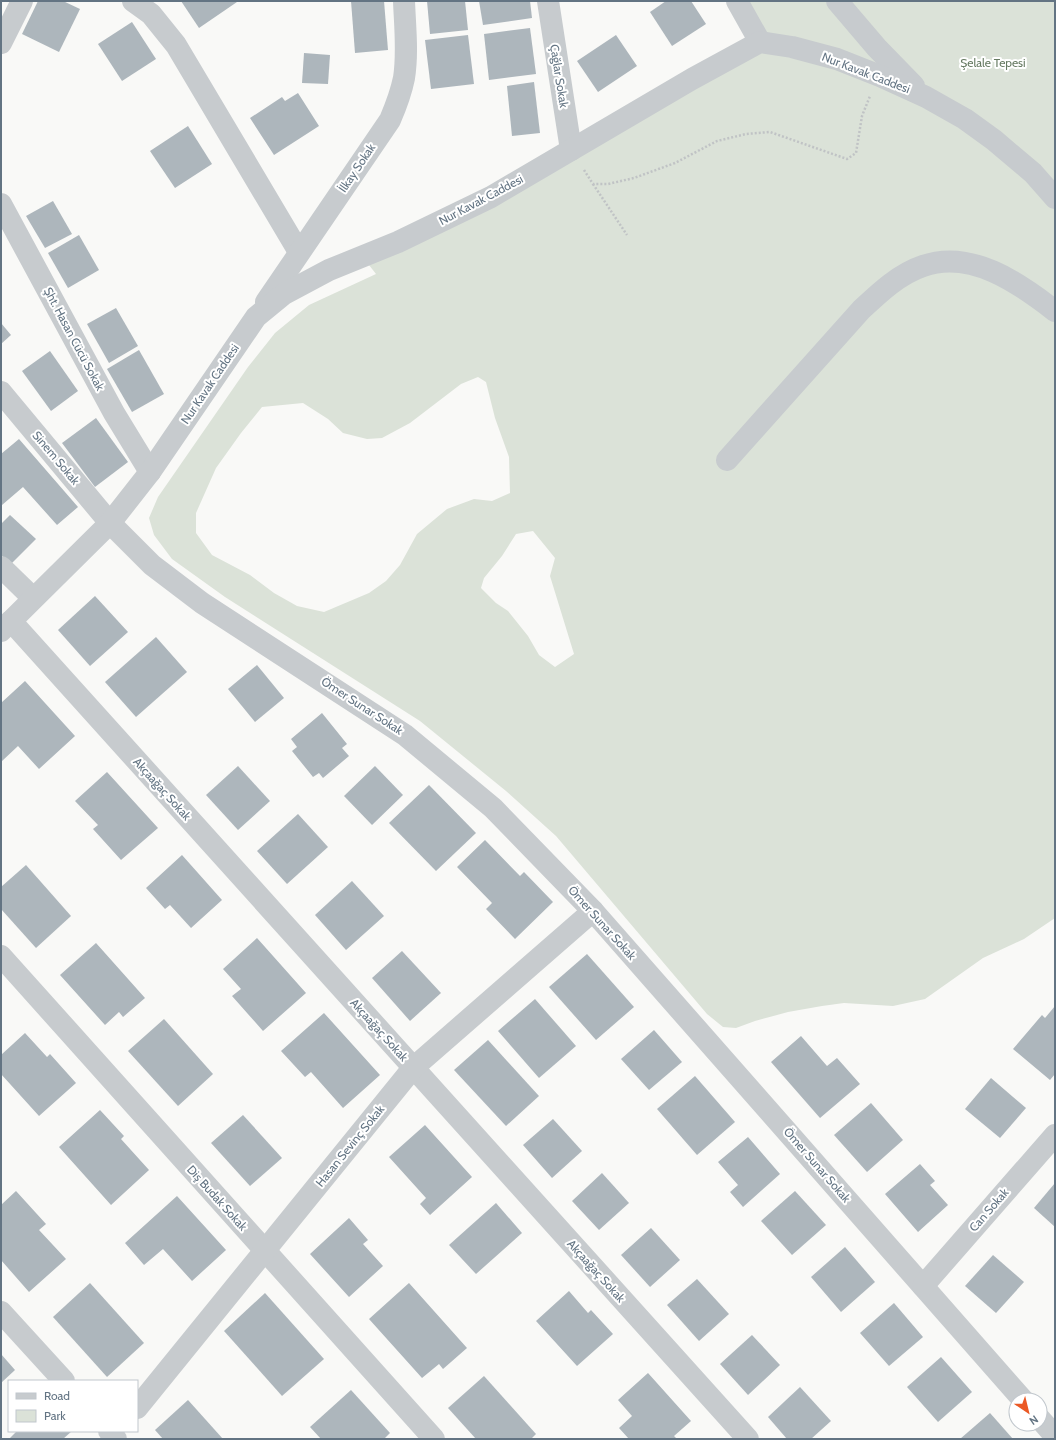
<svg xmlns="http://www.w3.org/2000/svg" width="1056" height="1440" font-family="Cabin,sans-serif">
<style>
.green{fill:#dbe2d8;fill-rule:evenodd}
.building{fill:#adb6bc}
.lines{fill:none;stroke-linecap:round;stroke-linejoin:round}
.path{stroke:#c0c3c5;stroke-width:2.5;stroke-dasharray:2 2;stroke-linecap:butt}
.minor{stroke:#c7cbce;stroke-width:22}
.labels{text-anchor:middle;stroke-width:4;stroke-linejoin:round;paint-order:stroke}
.park-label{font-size:12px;fill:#667a62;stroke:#fff}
.street-label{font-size:12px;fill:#637483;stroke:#fff}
</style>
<rect width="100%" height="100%" fill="#f9f9f7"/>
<!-- green -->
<path class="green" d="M737 1H1055V918L1024 939 983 958 925 999 893 1006 844 1003 822 1006 788 1012 755 1021 736 1028 723 1027 707 1014 556 836 506 791 420 721 225 597 172 559 154 535 149 518 158 497 248 367 275 333 309 305 376 274 362 256 760 42ZM478 377 486 382 495 418 509 457 510 493 492 501 474 499 447 509 417 534 400 565 386 581 369 593 324 612 297 606 274 593 250 575 212 555 196 533V513L216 468 241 433 262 407 303 403 328 419 343 433 367 439 382 438 410 423 461 384ZM533 531 555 558 550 576 574 654 555 667 539 655 528 636 508 611 496 603 481 588 484 578 502 556 516 534Z"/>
<!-- building -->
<g class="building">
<polygon points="38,1 63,1 80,9 59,52 22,34"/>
<polygon points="181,1 237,1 237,2 199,28"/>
<polygon points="351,1 384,1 388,50 355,53"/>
<polygon points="427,1 465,1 468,30 430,34"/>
<polygon points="479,1 530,1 532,18 483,25"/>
<polygon points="666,1 691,1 706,24 672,46 650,12"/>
<polygon points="132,22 156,59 122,81 98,44"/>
<polygon points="530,28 536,74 489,80 484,34"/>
<polygon points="468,35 474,84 431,89 425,40"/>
<polygon points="616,35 637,66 598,92 577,61"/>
<polygon points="304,53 330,55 328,84 302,83"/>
<polygon points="534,82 540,133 512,136 507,86"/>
<polygon points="298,93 319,126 274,155 250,118 282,97 285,101"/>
<polygon points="188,126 212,164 175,188 150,151"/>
<polygon points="53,201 72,234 45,248 26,216"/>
<polygon points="79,235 99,270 68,288 48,253"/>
<polygon points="116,308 138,346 109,363 87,324"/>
<polygon points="1,323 11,335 1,344"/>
<polygon points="139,350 164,394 132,412 107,369"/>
<polygon points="50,351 78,391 51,411 22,371"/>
<polygon points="96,418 128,462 95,487 62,443"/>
<polygon points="19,439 78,507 57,525 23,487 2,505 1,504 1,454"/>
<polygon points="10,515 36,539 11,564 1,555 1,524"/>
<polygon points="95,596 128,632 90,666 58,630"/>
<polygon points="156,637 187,672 136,717 105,682"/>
<polygon points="257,665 284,698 255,722 228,689"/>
<polygon points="25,681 75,736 39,769 18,746 1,762 1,703"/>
<polygon points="322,713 347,744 342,748 349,756 323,778 319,773 313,777 292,751 297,747 291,739"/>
<polygon points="238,766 270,801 238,830 206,795"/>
<polygon points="375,766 403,795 372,825 344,796"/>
<polygon points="107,772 158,828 121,860 93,829 98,825 75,801"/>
<polygon points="429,785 476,833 436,871 389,823"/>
<polygon points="298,814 328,847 287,884 257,851"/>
<polygon points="485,840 520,876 524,872 553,902 515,939 486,909 492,903 457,867"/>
<polygon points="182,855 222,900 191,928 170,905 165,909 146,888"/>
<polygon points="26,865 71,916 36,948 1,909 1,887"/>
<polygon points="352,881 384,916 346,950 315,915"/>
<polygon points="257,938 306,993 263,1031 232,996 241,989 223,969"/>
<polygon points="96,943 145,998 123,1017 119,1012 105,1025 60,975"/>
<polygon points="402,951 441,993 410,1021 372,978"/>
<polygon points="587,954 634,1007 596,1040 549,987"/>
<polygon points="535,999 576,1046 539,1078 498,1031"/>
<polygon points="1055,1006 1055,1074 1050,1080 1013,1049 1042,1015 1045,1018"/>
<polygon points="324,1013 380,1075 343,1108 311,1072 305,1077 281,1051"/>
<polygon points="164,1019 213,1074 178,1106 128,1051"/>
<polygon points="654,1030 682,1062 649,1090 621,1059"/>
<polygon points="25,1033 47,1057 50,1054 76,1083 39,1116 1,1074 1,1055"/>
<polygon points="801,1036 827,1066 837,1058 860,1084 820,1118 771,1062"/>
<polygon points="488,1040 539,1096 506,1126 454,1070"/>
<polygon points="695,1076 735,1122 697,1155 657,1109"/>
<polygon points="991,1078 1026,1108 1000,1138 965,1109"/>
<polygon points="871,1103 903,1140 867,1172 834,1135"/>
<polygon points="100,1110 124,1136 121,1139 149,1170 111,1205 59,1147"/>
<polygon points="243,1115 282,1158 250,1186 211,1143"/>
<polygon points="553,1119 582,1151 552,1178 523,1145"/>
<polygon points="425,1125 472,1177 430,1215 420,1204 426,1198 389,1157"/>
<polygon points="748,1137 780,1174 743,1207 730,1192 738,1185 718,1162"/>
<polygon points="920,1164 935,1181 930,1185 948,1205 918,1232 885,1194"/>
<polygon points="602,1173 629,1203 599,1230 572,1201"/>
<polygon points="1055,1183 1055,1227 1034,1208"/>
<polygon points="16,1191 46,1224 39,1230 66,1259 29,1292 1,1260 1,1205"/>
<polygon points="795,1191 826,1225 792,1255 761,1221"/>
<polygon points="177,1196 226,1250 192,1281 163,1249 144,1265 125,1243"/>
<polygon points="496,1203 522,1233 476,1274 449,1245"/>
<polygon points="349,1218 368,1240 363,1244 383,1266 349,1297 310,1254"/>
<polygon points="651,1228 680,1260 650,1287 621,1255"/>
<polygon points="845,1247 875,1282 841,1312 811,1277"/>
<polygon points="993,1255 1024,1282 996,1313 965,1286"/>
<polygon points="697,1279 729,1314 699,1341 667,1305"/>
<polygon points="90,1283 144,1343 107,1377 53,1317"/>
<polygon points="409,1283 467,1348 443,1369 439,1364 422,1378 369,1319"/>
<polygon points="569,1291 588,1313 591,1310 613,1334 577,1366 536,1321"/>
<polygon points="265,1293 324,1359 282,1396 224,1331"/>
<polygon points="894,1303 923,1337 889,1366 860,1333"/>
<polygon points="752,1335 780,1365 748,1395 720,1364"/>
<polygon points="1,1354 15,1370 1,1383"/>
<polygon points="941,1357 972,1392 938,1422 907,1387"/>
<polygon points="648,1373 691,1421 674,1436 676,1438 675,1439 629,1439 619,1428 632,1416 618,1400"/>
<polygon points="484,1376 536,1434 531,1439 476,1439 448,1408"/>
<polygon points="800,1387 831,1421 811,1439 787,1439 768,1417"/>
<polygon points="351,1390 390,1433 384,1439 321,1439 310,1427"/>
<polygon points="188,1400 223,1439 163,1439 155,1430"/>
<polygon points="990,1413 1013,1439 960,1439"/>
<polygon points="17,1431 72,1431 63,1439 9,1439"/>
</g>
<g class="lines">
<!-- path -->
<g class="path">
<polyline points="584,170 593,184 608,184 634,178 675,163 717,141 746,134 770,132 847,159 856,153 862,116 870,96"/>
<polyline points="593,184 627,235"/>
</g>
<!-- minor -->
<g class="minor">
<polyline points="133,1 151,14 176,45 299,252"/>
<polyline points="548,1 571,150"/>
<polyline points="737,1 760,42"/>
<polyline points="837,1 877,48 914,86"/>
<polyline points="1,43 22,1"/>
<polyline points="1,204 114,413 150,472"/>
<path d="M266 302 390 120C396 106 401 93 404 78 408 53 405 27 404 1"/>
<polyline points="1,392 110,523 152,565 202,603 405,735 493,808 593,911 1023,1400"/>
<path d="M727 460 861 310C879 293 899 274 923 266 971 249 1019 283 1055 311"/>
<polyline points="1,567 33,598"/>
<polyline points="11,621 748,1439"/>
<polyline points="1,631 110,523 150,472 256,317 284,294 329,270 398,242 491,197 692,79 760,42 792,47 837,59 880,76 926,97 965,119 994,140 1033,173 1055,198"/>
<polyline points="1,956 434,1439"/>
<polyline points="923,1286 1055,1135"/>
<polyline points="1,1312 64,1381"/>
<polyline points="137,1408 413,1068 593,911"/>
<polyline points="1040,1419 1055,1436"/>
<polyline points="109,1431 116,1439"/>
</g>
</g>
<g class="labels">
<!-- park labels -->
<g class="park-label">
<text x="993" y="67">Şelale Tepesi</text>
</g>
<!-- street labels -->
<g class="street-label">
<text transform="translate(866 73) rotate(21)" y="4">Nur Kavak Caddesi</text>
<text transform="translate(559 76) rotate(81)" y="4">Çağlar Sokak</text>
<text transform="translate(357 168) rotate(-56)" y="4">İlkay Sokak</text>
<text transform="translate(481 200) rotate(-28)" y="4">Nur Kavak Caddesi</text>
<text transform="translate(74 339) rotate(62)" y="4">Şht. Hasan Cücü Sokak</text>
<text transform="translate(210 384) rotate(-56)" y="4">Nur Kavak Caddesi</text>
<text transform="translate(56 458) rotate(50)" y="4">Sinem Sokak</text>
<text transform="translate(362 706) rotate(33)" y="4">Ömer Sunar Sokak</text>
<text transform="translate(162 789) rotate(48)" y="4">Akçaağaç Sokak</text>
<text transform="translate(602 923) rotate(48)" y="4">Ömer Sunar Sokak</text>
<text transform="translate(379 1030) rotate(48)" y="4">Akçaağaç Sokak</text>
<text transform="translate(350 1146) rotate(-51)" y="4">Hasan Sevinç Sokak</text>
<text transform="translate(817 1165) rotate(49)" y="4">Ömer Sunar Sokak</text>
<text transform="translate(217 1198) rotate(48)" y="4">Diş Budak Sokak</text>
<text transform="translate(989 1210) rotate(-49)" y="4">Can Sokak</text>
<text transform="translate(596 1271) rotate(48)" y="4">Akçaağaç Sokak</text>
</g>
</g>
<!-- border -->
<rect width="1056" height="1440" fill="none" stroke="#637483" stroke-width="4"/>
<!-- legend -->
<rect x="8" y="1380" width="130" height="52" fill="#ffffff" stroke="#c1c7cd"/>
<rect x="16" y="1393" width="20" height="6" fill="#c7cbce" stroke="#c1c7cd"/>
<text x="44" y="1400" font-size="12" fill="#637483">Road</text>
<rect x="16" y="1410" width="20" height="12" fill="#dbe2d8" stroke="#c1c7cd"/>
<text x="44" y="1420" font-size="12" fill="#637483">Park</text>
<!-- north arrow -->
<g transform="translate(1028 1412) rotate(145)"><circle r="19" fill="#ffffff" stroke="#c1c7cd"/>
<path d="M0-3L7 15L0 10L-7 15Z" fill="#eb5925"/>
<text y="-6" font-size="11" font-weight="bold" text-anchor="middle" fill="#637483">N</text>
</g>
</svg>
